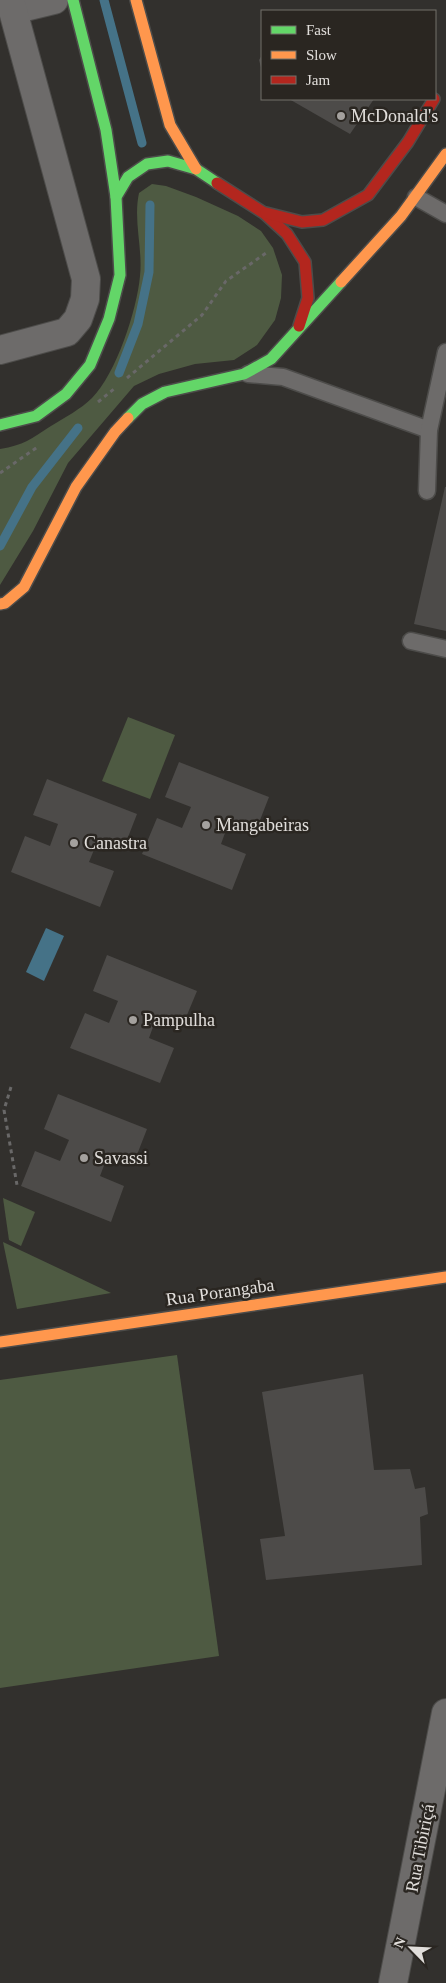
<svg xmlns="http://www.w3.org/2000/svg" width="446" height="1983" font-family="'Times New Roman',serif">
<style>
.green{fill:#4e5a42}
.water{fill:#457287}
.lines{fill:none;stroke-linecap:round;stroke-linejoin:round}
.stream{stroke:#457287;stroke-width:9}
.building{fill:#4d4b49}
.lane-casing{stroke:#4d4c4a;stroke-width:19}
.street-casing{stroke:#4d4c4a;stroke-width:30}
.fast-casing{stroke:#4d4c4a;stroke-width:14}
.slow-casing{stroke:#4d4c4a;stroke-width:14}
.jam-casing{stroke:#4d4c4a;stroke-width:14}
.path{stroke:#696868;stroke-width:3;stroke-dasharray:4 4;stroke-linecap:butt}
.lane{stroke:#6d6b6a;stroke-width:16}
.street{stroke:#6d6b6a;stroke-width:28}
.fast{stroke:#63d668;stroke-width:11}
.slow{stroke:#ff974d;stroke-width:11}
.jam{stroke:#b3261e;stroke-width:11}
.poi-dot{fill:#a4a19e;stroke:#2a2621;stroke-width:2}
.labels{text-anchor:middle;stroke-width:5;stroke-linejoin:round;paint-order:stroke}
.poi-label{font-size:18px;fill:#e1dedb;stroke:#2a2621;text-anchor:start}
.street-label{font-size:18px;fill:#e1dedb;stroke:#2a2621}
</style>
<rect width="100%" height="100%" fill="#32302d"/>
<!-- green -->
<g class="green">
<path d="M152 184 166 186 196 197 238 216 261 231 273 248 282 275 281 298 275 320 257 345 234 360 195 364 159 374 134 386 68 463 33 531 0 585V449C24 445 31 439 51 426 64 418 81 409 92 398 116 374 137 310 140 276 143 248 133 221 139 193Z"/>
<polygon points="128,717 175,735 150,799 102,781"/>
<polygon points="3,1198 35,1212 21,1246 9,1240"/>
<polygon points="3,1242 111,1293 17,1309"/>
<polygon points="177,1355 219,1656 0,1688 0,1380"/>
</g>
<!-- water -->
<polygon class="water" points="46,928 64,936 44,981 26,972"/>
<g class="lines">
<!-- stream -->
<g class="stream">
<polyline points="104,0 142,143"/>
<polyline points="119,373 138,324 149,272 150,205"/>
<polyline points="0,546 32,487 78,428"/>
</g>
</g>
<!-- building -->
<g class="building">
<polygon points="262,55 262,71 259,60"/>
<polygon points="289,99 374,99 350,134"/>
<polygon points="445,487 446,487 446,631 414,624"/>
<polygon points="179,762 269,797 255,833 229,822 221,844 246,854 232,890 142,854 157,818 182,828 191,807 165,797"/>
<polygon points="47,779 137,814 123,850 98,840 89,862 114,871 100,907 11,872 25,836 50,846 58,824 33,815"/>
<polygon points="107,955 197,991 182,1027 157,1016 149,1038 174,1048 160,1083 70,1048 85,1013 109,1023 118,1001 93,991"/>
<polygon points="58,1094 147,1129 133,1165 108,1155 100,1176 124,1186 111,1222 21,1186 35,1151 60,1161 69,1140 44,1129"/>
<polygon points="363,1374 374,1470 410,1469 415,1489 425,1487 428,1514 420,1517 422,1565 266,1580 260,1539 285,1536 262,1392"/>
</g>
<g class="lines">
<!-- lane casing -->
<g class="lane-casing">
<g id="lane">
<polyline points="416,197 446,214"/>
<polyline points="248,374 283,377 429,430"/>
<polyline points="427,491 429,430 446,352"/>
<polyline points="411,641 446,649"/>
</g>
</g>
<!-- street casing -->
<g class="street-casing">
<g id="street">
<polyline points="13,10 54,0"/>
<polyline points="0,350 67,332 78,319 85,299 86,279 10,0"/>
<polyline points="393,1983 446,1713"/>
</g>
</g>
<!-- fast casing -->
<g class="fast-casing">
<g id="fast">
<polyline points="73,0 106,130 116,197"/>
<polyline points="128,418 142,404 165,392 244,374 271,359 341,282"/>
<polyline points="0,425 36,416 66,394 90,365 109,319 120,275 116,197 128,177 147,164 168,161 196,169 217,183"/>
</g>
</g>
<!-- slow casing -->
<g class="slow-casing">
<g id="slow">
<polyline points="136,0 170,125 196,169"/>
<polyline points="341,282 401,216 446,154"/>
<polyline points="0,604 5,603 24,587 76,487 115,432 128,418"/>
<polyline points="0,1342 446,1277"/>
</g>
</g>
<!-- jam casing -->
<g class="jam-casing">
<g id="jam">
<polyline points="217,183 264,213 287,234 305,262 308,298 299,326"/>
<polyline points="266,213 302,222 323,220 368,195 408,142 434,99"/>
</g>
</g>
<!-- path -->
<g class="path">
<polyline points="127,378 202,315 226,281 266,253"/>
<polyline points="98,402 114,389"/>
<polyline points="0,473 39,446"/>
<polyline points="11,1087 4,1110 17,1185"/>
</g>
<!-- lane -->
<use href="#lane" class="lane"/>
<!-- street -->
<use href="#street" class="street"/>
<!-- fast -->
<use href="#fast" class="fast"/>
<!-- slow -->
<use href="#slow" class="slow"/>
<!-- jam -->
<use href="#jam" class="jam"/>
</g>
<!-- markers -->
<g class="poi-dot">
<circle cx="341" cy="116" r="5"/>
<circle cx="206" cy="825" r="5"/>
<circle cx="74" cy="843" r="5"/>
<circle cx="133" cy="1020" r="5"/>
<circle cx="84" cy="1158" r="5"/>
</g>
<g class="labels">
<!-- poi labels -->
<g class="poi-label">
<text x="351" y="122">McDonald's</text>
<text x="216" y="831">Mangabeiras</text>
<text x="84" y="849">Canastra</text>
<text x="143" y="1026">Pampulha</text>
<text x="94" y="1164">Savassi</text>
</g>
<!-- street labels -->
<g class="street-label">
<text transform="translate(220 1292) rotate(-8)" y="6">Rua Porangaba</text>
<text transform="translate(420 1848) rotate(-79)" y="6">Rua Tibiriçá</text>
</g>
</g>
<!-- legend -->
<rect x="261" y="10" width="175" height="90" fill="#2a2621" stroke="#73706b"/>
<rect x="271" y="26" width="25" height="8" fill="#63d668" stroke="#73706b"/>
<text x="306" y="35" font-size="15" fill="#e1dedb">Fast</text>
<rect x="271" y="51" width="25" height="8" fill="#ff974d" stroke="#73706b"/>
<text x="306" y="60" font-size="15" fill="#e1dedb">Slow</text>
<rect x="271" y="76" width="25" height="8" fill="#b3261e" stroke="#73706b"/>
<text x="306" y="85" font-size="15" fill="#e1dedb">Jam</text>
<!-- north arrow -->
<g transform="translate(411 1948) rotate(294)" stroke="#2a2621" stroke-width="4" paint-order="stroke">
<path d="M0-4L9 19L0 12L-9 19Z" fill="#e1dedb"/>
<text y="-8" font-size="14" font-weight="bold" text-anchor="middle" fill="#e1dedb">N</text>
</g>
</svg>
